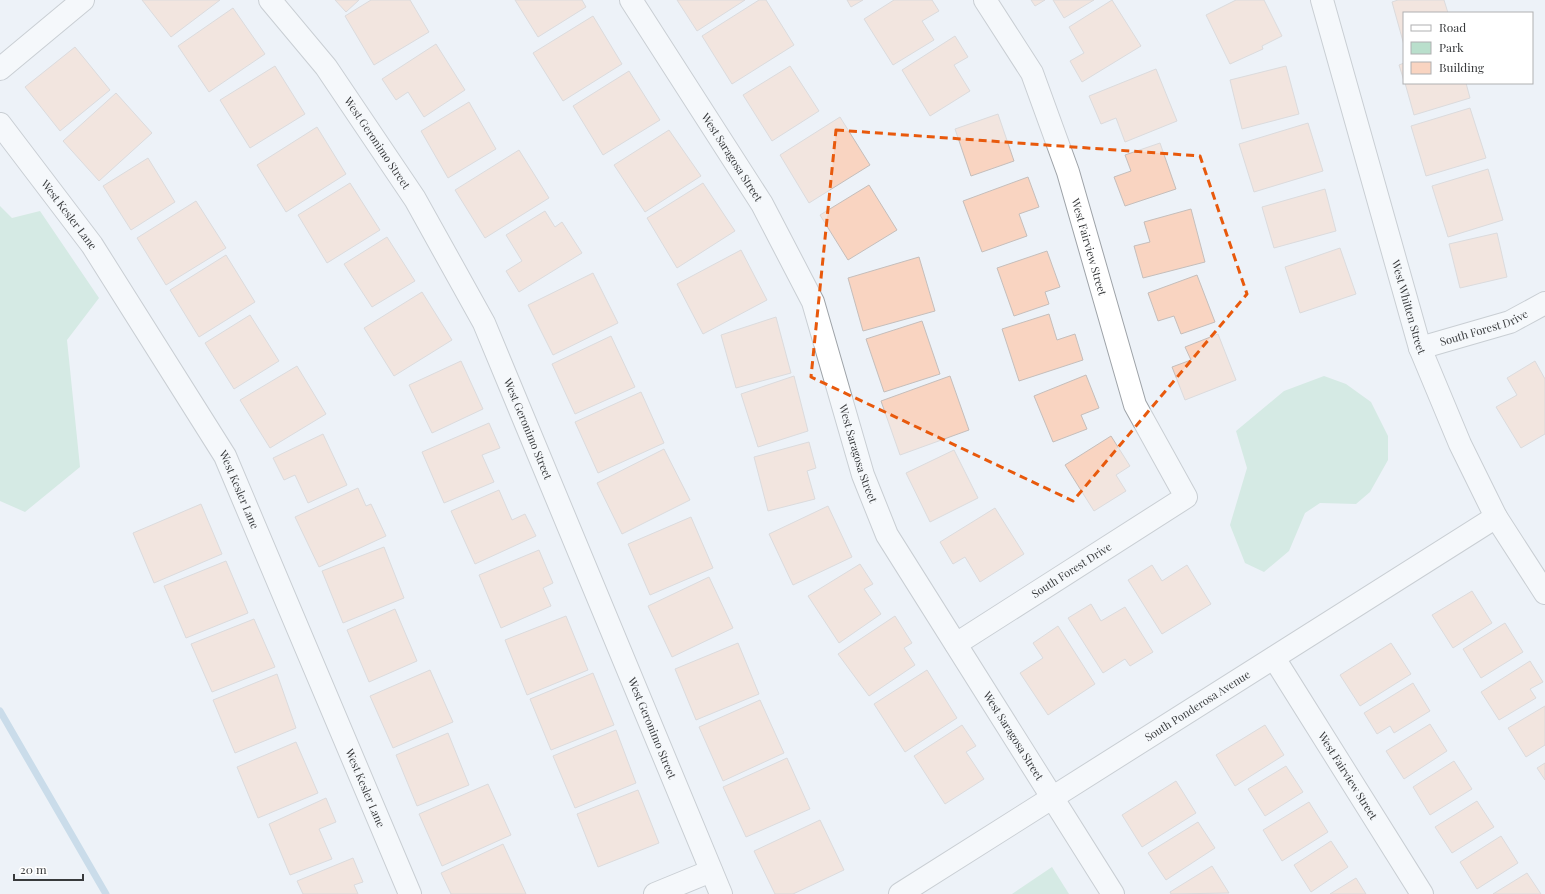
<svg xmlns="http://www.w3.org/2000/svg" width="1545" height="894" font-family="'Playfair Display',serif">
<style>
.green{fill:#b9dfcc}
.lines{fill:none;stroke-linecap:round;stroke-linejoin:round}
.stream{stroke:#a0c2d9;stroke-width:7}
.building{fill:#f9d4c1;stroke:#c5bebb}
.minor-casing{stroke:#9ea3a8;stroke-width:24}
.minor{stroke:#fff;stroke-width:22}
.marked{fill:none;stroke:#e8590c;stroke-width:3;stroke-dasharray:8 5;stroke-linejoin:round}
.labels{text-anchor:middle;stroke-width:3;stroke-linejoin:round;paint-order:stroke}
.street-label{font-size:11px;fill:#383a3c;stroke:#fff}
</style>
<rect width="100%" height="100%" fill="#edf2f8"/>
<!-- green -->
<g class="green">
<polygon points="0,206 12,218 40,211 99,298 67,340 80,467 25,512 0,501"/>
<polygon points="1324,376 1346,384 1371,402 1388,436 1388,460 1370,492 1356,504 1320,503 1305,513 1289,551 1264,572 1245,563 1230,525 1247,468 1236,431 1284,391"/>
<polygon points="1052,867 1069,894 1012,894"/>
</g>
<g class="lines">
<!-- stream -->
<polyline class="stream" points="0,711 106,894"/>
</g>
<!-- building -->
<g class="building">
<polygon points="142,0 220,0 171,37"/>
<polygon points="335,0 359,0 346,12"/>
<polygon points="371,0 410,0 429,32 374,65 345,16"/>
<polygon points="515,0 582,0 586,7 538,37"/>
<polygon points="677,0 745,0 697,31"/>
<polygon points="759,0 766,0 794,45 732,84 702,36"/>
<polygon points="847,0 863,0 851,7"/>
<polygon points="894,0 932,0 939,11 922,21 934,40 893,65 864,19"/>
<polygon points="1031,0 1045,0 1035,6"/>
<polygon points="1053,0 1094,0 1064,18"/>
<polygon points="1112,0 1141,46 1082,82 1070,61 1084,53 1069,27"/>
<polygon points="1236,0 1264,0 1282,36 1262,46 1263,49 1230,64 1206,15"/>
<polygon points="1398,0 1444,0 1448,13 1404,13 1404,45 1392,2"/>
<polygon points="233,8 265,54 209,92 178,46"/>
<polygon points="593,16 622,64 563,101 533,53"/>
<polygon points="955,36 968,57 954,65 970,91 930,116 902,70"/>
<polygon points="436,44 465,90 424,117 408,92 396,100 382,79"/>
<polygon points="75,47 110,90 60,131 25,87"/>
<polygon points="1404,63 1404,81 1399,65"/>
<polygon points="275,66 305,114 250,148 220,100"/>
<polygon points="790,66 819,111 772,141 743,95"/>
<polygon points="1286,66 1299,114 1242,129 1230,80"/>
<polygon points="1156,69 1177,121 1125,142 1116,118 1101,124 1089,96"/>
<polygon points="629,71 660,120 603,155 573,106"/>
<polygon points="1405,83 1466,83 1470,98 1414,115"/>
<polygon points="116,93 152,133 99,181 63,141"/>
<polygon points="469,102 496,149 448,178 421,131"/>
<polygon points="1470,108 1486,158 1426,176 1411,126"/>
<polygon points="998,114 1014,161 971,176 955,129"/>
<polygon points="840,117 870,165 809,203 780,155"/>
<polygon points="1308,123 1323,171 1254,192 1239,144"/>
<polygon points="317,127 346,174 286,212 257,165"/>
<polygon points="669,130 701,176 645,212 614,165"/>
<polygon points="1160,143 1176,189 1125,206 1114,177 1131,171 1125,155"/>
<polygon points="519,150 549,198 485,238 455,190"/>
<polygon points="148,158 175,202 131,230 103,186"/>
<polygon points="1488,169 1503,220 1448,237 1432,186"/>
<polygon points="1028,177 1039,207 1019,214 1027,236 982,252 963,201"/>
<polygon points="350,183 380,230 327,263 298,215"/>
<polygon points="703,183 735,231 677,268 647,218"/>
<polygon points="869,185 897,230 848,260 820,215"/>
<polygon points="1325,189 1336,231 1274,248 1262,207"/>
<polygon points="196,201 226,248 166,285 137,238"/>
<polygon points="1191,209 1205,262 1143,278 1134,246 1150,242 1144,222"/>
<polygon points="545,211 555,227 562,222 582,253 519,292 506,271 522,261 506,235"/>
<polygon points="1497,233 1507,277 1460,288 1449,244"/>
<polygon points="387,237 415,281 372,307 344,264"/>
<polygon points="1340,248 1356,294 1300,313 1285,267"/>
<polygon points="741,250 767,300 703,334 677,284"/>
<polygon points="1047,251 1060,287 1045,292 1049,304 1014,316 997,268"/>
<polygon points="226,255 255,302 199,337 170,290"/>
<polygon points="919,257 935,311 863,331 848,278"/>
<polygon points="593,273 618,323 553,355 528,305"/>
<polygon points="1197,275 1215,322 1181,334 1174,316 1158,321 1148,293"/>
<polygon points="422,292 452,340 394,376 364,328"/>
<polygon points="1049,314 1057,340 1075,334 1083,360 1019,381 1002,329"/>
<polygon points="250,315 279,361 234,389 205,343"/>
<polygon points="776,317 791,373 736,388 721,335"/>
<polygon points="922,321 940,374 884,392 866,339"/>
<polygon points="1218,334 1236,380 1185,400 1172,367 1191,360 1185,347"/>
<polygon points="611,336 635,387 575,414 552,364"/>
<polygon points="461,361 483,409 432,433 409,385"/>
<polygon points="1535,361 1545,379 1545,434 1521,448 1496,407 1517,395 1507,378"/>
<polygon points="297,366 326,414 270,448 240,400"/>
<polygon points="1086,375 1099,408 1081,415 1087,429 1053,442 1034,396"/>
<polygon points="794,376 808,431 758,447 741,394"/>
<polygon points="950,376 969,430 900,455 881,401"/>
<polygon points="641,392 664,443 598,473 575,422"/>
<polygon points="489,423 500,448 482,455 494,482 444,503 422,452"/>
<polygon points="323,434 347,485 308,503 295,475 284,480 273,458"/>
<polygon points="1111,436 1130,466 1116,475 1126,491 1094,511 1065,465"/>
<polygon points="809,442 816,468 807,471 815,499 768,511 754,457"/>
<polygon points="664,449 690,500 622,534 597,483"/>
<polygon points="954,450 978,498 930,522 906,473"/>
<polygon points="358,488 366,506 371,504 386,536 319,567 295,517"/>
<polygon points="499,490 512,520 525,514 536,536 475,564 451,511"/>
<polygon points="201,504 222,554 154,583 133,533"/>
<polygon points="828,506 852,557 793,585 769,534"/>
<polygon points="995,508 1024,554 980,582 965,557 953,564 940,542"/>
<polygon points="691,517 713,568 650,595 628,544"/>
<polygon points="384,547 404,598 343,623 322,571"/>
<polygon points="539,550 553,583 543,588 551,606 501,628 479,575"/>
<polygon points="226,561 248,613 186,638 164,586"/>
<polygon points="860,564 873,584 864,589 881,614 839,643 808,596"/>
<polygon points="1152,565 1162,581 1187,565 1211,604 1162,634 1128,580"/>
<polygon points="709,577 733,628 672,657 648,606"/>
<polygon points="1472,591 1492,623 1453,648 1432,615"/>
<polygon points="1091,604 1101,621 1125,607 1153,652 1130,666 1125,659 1103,673 1068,618"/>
<polygon points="395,609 417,661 369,682 347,630"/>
<polygon points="566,616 588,670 527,695 505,640"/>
<polygon points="895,616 912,643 904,648 915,665 869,696 838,654"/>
<polygon points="254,619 275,667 212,692 191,644"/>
<polygon points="1505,623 1523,652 1481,678 1463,649"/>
<polygon points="1058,626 1095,684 1048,715 1020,673 1043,658 1033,643"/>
<polygon points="738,643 759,694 696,720 675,669"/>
<polygon points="1391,643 1411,674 1360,706 1340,675"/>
<polygon points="1530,661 1543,682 1530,689 1536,698 1499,720 1481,692"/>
<polygon points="430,670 453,722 393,748 370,696"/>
<polygon points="927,670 957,718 905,752 874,704"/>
<polygon points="593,673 614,725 551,750 530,699"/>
<polygon points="277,674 296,728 235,753 213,700"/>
<polygon points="1413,683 1430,711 1394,733 1390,726 1377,734 1364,713"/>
<polygon points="760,700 784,753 723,781 699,727"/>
<polygon points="1545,706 1545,745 1526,757 1508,728"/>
<polygon points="1430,724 1447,751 1404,779 1386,751"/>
<polygon points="962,725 976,746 966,752 984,779 945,804 914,756"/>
<polygon points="1265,725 1284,755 1235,786 1216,755"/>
<polygon points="616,730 636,783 575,808 553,756"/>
<polygon points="448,733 469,785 417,806 396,755"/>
<polygon points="296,742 318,793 258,818 237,767"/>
<polygon points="787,758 810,809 746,837 723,787"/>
<polygon points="1454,761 1472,789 1430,815 1413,787"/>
<polygon points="1545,763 1545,780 1537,768"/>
<polygon points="1286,766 1303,792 1265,816 1248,789"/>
<polygon points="1176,781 1196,813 1142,847 1122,815"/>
<polygon points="488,784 511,835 442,866 419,814"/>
<polygon points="638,790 659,843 598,867 577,814"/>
<polygon points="326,798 336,822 319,829 332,859 290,875 269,824"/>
<polygon points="1477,801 1494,827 1452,853 1435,827"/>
<polygon points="1309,802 1328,832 1282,861 1263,830"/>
<polygon points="820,820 844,870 793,894 775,894 754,851"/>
<polygon points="1198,822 1215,848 1166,880 1148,853"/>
<polygon points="1501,836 1518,863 1477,889 1460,862"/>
<polygon points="1331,841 1348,867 1311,892 1294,865"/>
<polygon points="503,844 526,894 451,894 441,873"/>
<polygon points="353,858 363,882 354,885 358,894 303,894 297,881"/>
<polygon points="1212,866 1229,893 1171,894 1170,892"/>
<polygon points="1527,873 1541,894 1493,894"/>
<polygon points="1356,878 1366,894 1330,894"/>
</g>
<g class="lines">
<!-- minor casing -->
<g class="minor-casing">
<g id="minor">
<path id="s1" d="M270 0 326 67 415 199 484 323 721 894"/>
<path id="s2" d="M631 0 762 204 813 302 863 475 887 535 1113 894"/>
<path id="s3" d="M1322 0 1420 348 1460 444 1496 517 1545 593"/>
<polyline points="0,69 83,0"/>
<path id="s4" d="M0 124 92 245 225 456 410 894"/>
<path id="s5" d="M1420 348 1510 322 1545 303"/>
<path id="s6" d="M956 644 1186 497 1135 405 1068 172 1032 73 985 0"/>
<path id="s7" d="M1274 658 1422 894"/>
<polyline points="655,894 711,871"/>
<path id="s8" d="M900 894 1496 517"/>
</g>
</g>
<!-- minor -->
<use href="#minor" class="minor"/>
</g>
<!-- marked area -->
<path d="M0 0H1545V894H0ZM836 130 1200 156 1247 294 1073 501 811 377Z" fill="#edf2f8" fill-opacity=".55" fill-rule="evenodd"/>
<path class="marked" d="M836 130 1200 156 1247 294 1073 501 811 377Z"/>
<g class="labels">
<!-- street labels -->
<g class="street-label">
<text dy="4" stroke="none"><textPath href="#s1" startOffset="179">West Geronimo Street</textPath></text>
<text dy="4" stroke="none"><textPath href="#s2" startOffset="187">West Saragosa Street</textPath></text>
<text dy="4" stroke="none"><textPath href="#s4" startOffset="114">West Kesler Lane</textPath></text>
<text transform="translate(1089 247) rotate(74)" y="4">West Fairview Street</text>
<text dy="4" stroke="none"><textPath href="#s3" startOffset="319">West Whitten Street</textPath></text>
<text dy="4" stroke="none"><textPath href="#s5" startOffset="67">South Forest Drive</textPath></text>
<text dy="4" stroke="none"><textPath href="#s1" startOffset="503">West Geronimo Street</textPath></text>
<text dy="4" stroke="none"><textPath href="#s2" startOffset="511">West Saragosa Street</textPath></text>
<text dy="4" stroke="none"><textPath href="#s4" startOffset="438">West Kesler Lane</textPath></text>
<text dy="4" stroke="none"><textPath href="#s6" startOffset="137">South Forest Drive</textPath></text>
<text dy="4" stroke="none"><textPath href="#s8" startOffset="352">South Ponderosa Avenue</textPath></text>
<text dy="4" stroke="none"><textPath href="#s1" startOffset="827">West Geronimo Street</textPath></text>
<text dy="4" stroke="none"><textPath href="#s2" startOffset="835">West Saragosa Street</textPath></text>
<text dy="4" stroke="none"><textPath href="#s7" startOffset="139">West Fairview Street</textPath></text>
<text dy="4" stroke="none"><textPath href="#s4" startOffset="762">West Kesler Lane</textPath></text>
</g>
</g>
<!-- legend -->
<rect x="1403" y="12" width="130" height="72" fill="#ffffff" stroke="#afb0b1"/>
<rect x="1411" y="25" width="20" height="6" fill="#ffffff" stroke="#afb0b1"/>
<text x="1439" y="32" font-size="12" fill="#383a3c">Road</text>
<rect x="1411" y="42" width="20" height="12" fill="#b9dfcc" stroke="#afb0b1"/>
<text x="1439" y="52" font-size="12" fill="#383a3c">Park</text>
<rect x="1411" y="62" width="20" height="12" fill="#f9d4c1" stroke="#afb0b1"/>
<text x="1439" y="72" font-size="12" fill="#383a3c">Building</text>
<!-- scale -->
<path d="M14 874v6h69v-6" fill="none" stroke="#383a3c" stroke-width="2"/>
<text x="20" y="874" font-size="12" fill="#383a3c" stroke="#ffffff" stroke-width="3" paint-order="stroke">20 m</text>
</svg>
